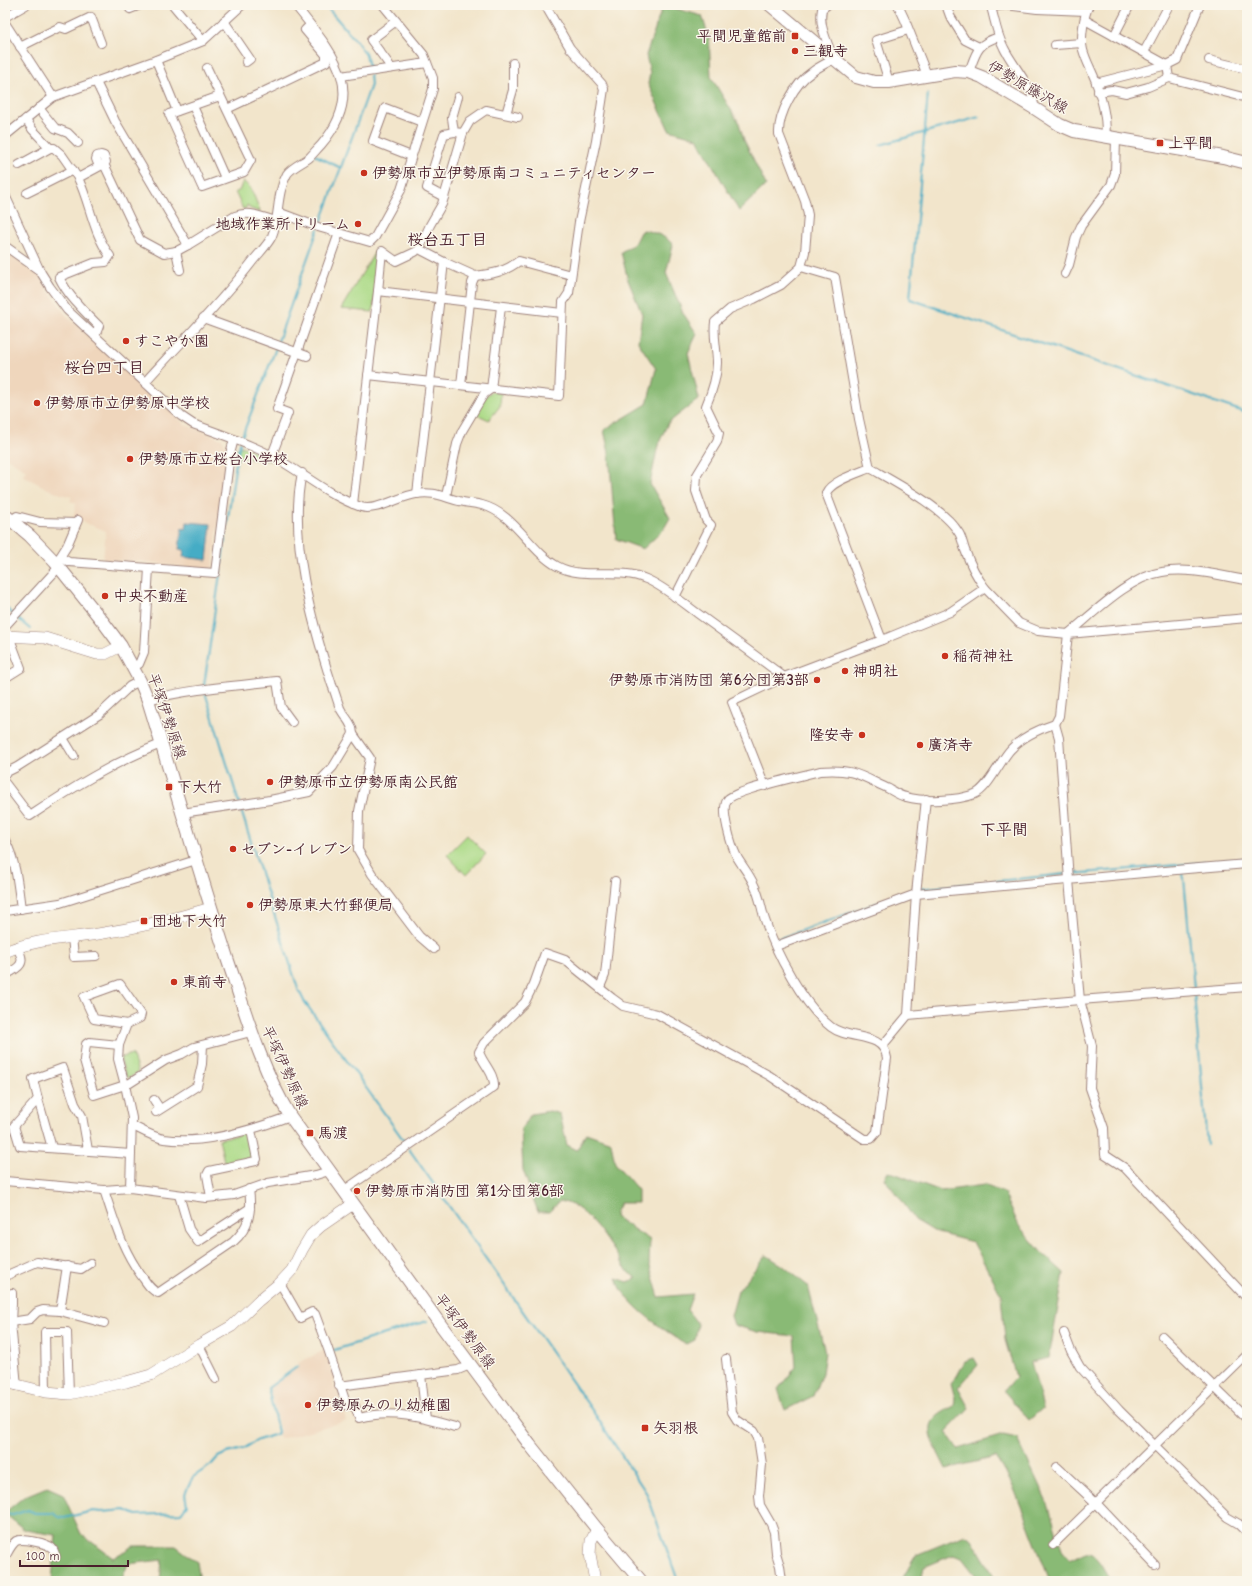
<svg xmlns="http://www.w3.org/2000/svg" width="1252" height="1586" font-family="'Comic Neue','Klee One',sans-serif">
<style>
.built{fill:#efd6bc}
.green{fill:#acda87;stroke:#7b7c59}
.forest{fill:#89ba74;stroke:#6a6c50}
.water{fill:#45acc5;stroke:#486678}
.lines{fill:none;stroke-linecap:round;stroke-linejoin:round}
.stream{stroke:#45acc5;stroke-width:2}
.street-casing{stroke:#9e827b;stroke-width:10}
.secondary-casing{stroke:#9e827b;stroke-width:12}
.primary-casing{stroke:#9e827b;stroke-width:14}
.street{stroke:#fff;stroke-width:8}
.secondary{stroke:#fff;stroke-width:11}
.primary{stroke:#fff;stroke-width:12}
.poi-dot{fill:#c8321e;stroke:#fbf7ec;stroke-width:1.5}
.labels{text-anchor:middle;stroke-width:3;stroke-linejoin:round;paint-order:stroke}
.poi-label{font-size:15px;font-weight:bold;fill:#4a1f2b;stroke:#fbf7ec;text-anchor:start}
.street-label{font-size:15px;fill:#4a1f2b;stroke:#fbf7ec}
.neighbourhood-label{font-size:16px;font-weight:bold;fill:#4a1f2b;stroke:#fbf7ec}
</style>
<rect width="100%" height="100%" fill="#fbf7ec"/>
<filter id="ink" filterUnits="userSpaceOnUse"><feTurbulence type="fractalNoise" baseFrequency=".025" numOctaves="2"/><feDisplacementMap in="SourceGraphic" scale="8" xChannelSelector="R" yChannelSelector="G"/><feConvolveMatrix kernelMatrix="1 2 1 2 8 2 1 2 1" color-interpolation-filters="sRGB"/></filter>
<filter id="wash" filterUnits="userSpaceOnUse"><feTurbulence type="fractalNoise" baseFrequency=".012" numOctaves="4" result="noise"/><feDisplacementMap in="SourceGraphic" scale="16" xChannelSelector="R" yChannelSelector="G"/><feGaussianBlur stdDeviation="0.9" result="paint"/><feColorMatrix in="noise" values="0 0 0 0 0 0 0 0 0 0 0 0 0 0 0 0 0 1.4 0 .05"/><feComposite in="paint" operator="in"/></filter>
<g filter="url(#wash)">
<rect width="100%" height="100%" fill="#f2e5cb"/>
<!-- built -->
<g class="built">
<polygon points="5,247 38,273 48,290 67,316 184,424 222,439 227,448 213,567 209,570 147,562 103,560 106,531 73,518 76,503 70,501 72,497 54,492 25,477 23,475 26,470 5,457"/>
<polygon points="325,1350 335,1381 333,1382 335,1389 337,1389 346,1421 280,1439 278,1434 280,1430 269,1387 299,1366 298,1363"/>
</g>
<!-- green -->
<g class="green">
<path d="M243 181C254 190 254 198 260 210L259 212 249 208V206L247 205 246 208 243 209 235 192 239 191Z"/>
<polygon points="376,250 380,252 373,312 341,309"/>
<polygon points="491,392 501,393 500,406 489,420 474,413 483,398"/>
<polygon points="242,446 270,459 271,461 231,457 233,451"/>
<polygon points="467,835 486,854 466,875 447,855"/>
<polygon points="132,1054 138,1072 129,1078 126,1077 120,1058"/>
<polygon points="246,1133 249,1135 254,1157 225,1166 219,1139"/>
</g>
<!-- forest -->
<g class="forest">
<polygon points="663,5 702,16 709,37 711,77 739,123 744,140 766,185 739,211 697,138 669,130 648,84 650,73 646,55"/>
<path d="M644 230C656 233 666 236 673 245L666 273 683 313 697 334 688 353 699 399 668 423 658 445 650 484 670 518 663 530 643 549 616 539 609 453 604 430 647 404 656 369 638 342 642 314 628 280 621 252 634 244 640 232Z"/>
<path d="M550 1111 560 1114 567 1145 577 1150 586 1133 611 1142 615 1163 638 1190V1203H620L616 1211 615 1217 650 1240 649 1263 659 1297 693 1294 687 1310 698 1324 695 1340 687 1344 681 1342C658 1324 627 1307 616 1278L628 1282 637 1278 629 1273C614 1252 595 1216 572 1205 568 1203 564 1202 560 1201L549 1212H538L523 1170 521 1129 531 1114Z"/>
<polygon points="888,1171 941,1191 984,1185 1004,1193 1019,1226 1042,1253 1064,1273 1049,1358 1031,1362 1043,1408 1029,1420 1004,1391 1016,1377 1005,1340 1001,1295 973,1242 937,1233 915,1220 898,1195 884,1179"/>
<polygon points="766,1255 782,1265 808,1286 825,1352 822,1373 813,1396 785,1410 778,1389 796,1367 794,1336 757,1332 734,1325 731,1316 738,1291"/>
<path d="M974 1358 978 1365 958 1388 969 1408 946 1432 958 1449 1003 1435 1017 1438 1048 1504 1062 1550 1070 1560C1075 1558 1081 1554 1086 1553 1095 1551 1104 1570 1108 1576L1105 1581H1050L1013 1486 996 1457 946 1469C941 1458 925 1433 933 1421 938 1414 947 1410 954 1406L955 1398 951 1383 957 1376 965 1361Z"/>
<polygon points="47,1487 63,1494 81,1534 113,1558 133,1546 176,1546 197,1562 200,1581 160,1581 162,1560 128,1564 121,1581 52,1581 56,1535 25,1530 5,1514 5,1512 25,1496"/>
<polygon points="965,1535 972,1539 997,1581 974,1581 976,1576 962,1558 953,1555 924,1567 921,1581 901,1581 916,1555"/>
</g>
<!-- water -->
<polygon class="water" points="187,522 211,524 207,560 183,557 184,550 179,549 182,528 186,529"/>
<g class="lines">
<!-- stream -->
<g class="stream">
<polyline points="325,5 357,42 366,55 370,70"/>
<polyline points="928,93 910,299 1247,413"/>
<polyline points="880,145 979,117"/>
<polyline points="315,155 341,168"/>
<polyline points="320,225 371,85 370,75"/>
<polyline points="277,344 318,229"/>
<polyline points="241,439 276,348"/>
<polyline points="5,607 13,614"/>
<polyline points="16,617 30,629"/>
<polyline points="204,686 236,462 240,443"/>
<polyline points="205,692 239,803"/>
<polyline points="240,807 298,989 304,1001 407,1145"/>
<polyline points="1182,872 1184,878 1194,989"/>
<polyline points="1071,874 1247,859"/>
<polyline points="918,889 1067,874"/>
<polyline points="778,939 914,890"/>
<polyline points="1194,993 1207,1145"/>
<polyline points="409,1149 594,1413 647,1494 678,1581"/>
<polyline points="331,1351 427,1321"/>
<polyline points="5,1514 13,1515 28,1510 35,1513 53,1513 59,1517 64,1518 93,1511 101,1512 125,1510 136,1515 181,1513 187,1505 185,1494 193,1477 211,1465 218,1457 227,1453 243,1449 258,1440 277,1434 278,1432 268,1388 297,1367"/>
</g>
</g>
</g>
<g filter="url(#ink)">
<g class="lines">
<!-- street casing -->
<g class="street-casing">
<g id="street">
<polyline points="128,5 130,9 140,5"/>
<polyline points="173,5 203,41"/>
<path d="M827 5 822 9C819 24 825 36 830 50L828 54"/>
<polyline points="898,5 905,20 927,75"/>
<polyline points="946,5 950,16 965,40 979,47"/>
<polyline points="990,5 991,7 1006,5 1037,9 1086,11"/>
<path d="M1089 5C1084 15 1080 39 1083 50 1086 61 1092 71 1096 82 1101 97 1108 122 1105 137"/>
<polyline points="1245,5 1247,5"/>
<path d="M991 7C995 21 997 35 1004 48 1012 65 1035 89 1034 108"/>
<polyline points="5,17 26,5"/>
<polyline points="1085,20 1167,65 1169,78 1247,98"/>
<polyline points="224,21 250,59 246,62"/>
<polyline points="5,23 53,97"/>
<polyline points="1114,36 1130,5"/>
<polyline points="1055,45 1082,43"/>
<polyline points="20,47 60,27 66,29 91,17 101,43"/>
<polyline points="1144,52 1169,5"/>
<polyline points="156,60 177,111"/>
<polyline points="1209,60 1247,69"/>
<polyline points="207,68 251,160 244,172 202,187 169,114 220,96"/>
<polyline points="391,68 388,63 371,40 396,21"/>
<path d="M969 72C976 53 977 43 999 37"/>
<polyline points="341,76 427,63"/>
<path d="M96 82 115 121 188 245 235 216C249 210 261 217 276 221"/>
<polyline points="889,82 876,40 908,30"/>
<polyline points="1096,83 1167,65 1177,60 1200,5"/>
<polyline points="1098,92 1112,90 1126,93 1148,87 1169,78"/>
<polyline points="193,106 225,178"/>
<polyline points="39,108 55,128 68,133 78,143"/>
<polyline points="227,109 326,62 326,55 305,30 310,25"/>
<polyline points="506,114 513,90 513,63"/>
<polyline points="26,119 32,129 50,148 54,148 62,155 78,178 104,164 101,165 98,164 96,159 97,156 101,155 104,156 106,162 104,164 140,240 164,253 177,251 188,245"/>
<polyline points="463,133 470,121 486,110 518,117"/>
<polyline points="5,136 53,97 156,60 203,41 242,5"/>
<polyline points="411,156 373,141 385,108 422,122"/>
<polyline points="19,165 50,148"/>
<path d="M78 178C90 203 93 233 110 256L106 262 94 263 59 277C68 296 84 311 99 326L95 336"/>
<polyline points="27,193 73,170"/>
<path d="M5 195 40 271 50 287 67 310 181 416 193 424C220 434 249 443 274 457 303 473 329 496 361 507 376 512 400 496 416 494 434 491 443 497 459 501 466 503 474 503 482 505 514 513 530 551 557 566 585 581 618 566 646 579 663 586 682 602 697 613 726 634 755 655 784 677L882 640 950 612 985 588 1019 623 1038 631 1068 634C1094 613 1129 577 1162 572 1189 567 1220 576 1247 580"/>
<polyline points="444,197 427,188 444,134 454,132"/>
<polyline points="278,212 318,227 370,242 375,237 401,190 433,89 433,78 424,55 383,5"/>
<polyline points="5,246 40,271"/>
<polyline points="176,251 180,270"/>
<polyline points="444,262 475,276 472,283 461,385"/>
<path d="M801 267 835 277 859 419 870 468C896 483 944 508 959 533 962 538 963 545 965 550 970 564 976 576 985 588"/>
<polyline points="1065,274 1069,265 1076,237 1081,226 1111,185 1115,174 1116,139"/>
<path d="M475 276C492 274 505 272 519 261L571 275"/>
<polyline points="378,291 382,251 396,261 415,252"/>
<polyline points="203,318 307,356"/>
<polyline points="368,375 559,396 563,302 569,293 579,222 596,141 604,89 602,84 570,48 545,5"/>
<path d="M145 382C180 343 220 304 252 262 258 254 268 245 272 236 280 216 276 194 287 174 291 168 302 163 309 158 313 154 317 149 321 145 369 89 331 51 295 5"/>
<polyline points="272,455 288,413 277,409 339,233"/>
<path d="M870 468C858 473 831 481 826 493L882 640"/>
<polyline points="417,494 444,262 419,249 430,225 442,204 463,133 454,132 452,118 458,97"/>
<polyline points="446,496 457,444 462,431 484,394 491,389 501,307"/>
<polyline points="353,504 378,291 562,313"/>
<polyline points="11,520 17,516 40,522 76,523"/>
<polyline points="60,557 67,546 78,520"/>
<polyline points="55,562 60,557 69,562 215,573 230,454 234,439"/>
<path d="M675 597 711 525 706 520 696 491 697 475 717 442 719 433 706 406C712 392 717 378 717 363 717 349 713 336 715 322L730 309 754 299 781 285 801 267 805 252 808 215 805 201 779 134C778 114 795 83 812 72 818 67 827 63 834 59"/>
<polyline points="5,626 59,567"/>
<polyline points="133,667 139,664 144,652 149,568"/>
<polyline points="5,678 21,668 9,636"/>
<path d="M148 700C189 689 234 686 277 681L281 707 292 722"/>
<polyline points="1055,724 1059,738 1069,880 1080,1000 1092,1046 1090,1088 1104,1128 1105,1155 1125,1168 1247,1298"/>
<polyline points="353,734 370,758 359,811 358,850 372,874 419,936 434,949"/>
<polyline points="63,738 74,756"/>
<polyline points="5,773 17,767 100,714 130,686 140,681"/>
<path d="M5 783 30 816C72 788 114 762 161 744"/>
<polyline points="765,786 732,702 784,677"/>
<path d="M182 813 270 800 309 792 333 767 353 734C353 723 344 717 340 708 337 700 335 692 332 685 312 623 288 538 302 473"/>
<path d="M5 840C16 861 18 885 21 909"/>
<polyline points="5,911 60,903 196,860"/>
<polyline points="72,937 74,957 96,956"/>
<polyline points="776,946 916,894 1187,869 1247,864"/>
<path d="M5 975C19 968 28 963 16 947"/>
<polyline points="600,987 605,975 615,881"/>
<polyline points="908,1015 916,894 926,799"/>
<polyline points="127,1024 94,1019 84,997 120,984 141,1014 140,1018 127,1024 119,1045 89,1042 86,1044 84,1060 94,1095 125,1085 132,1118 130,1188"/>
<polyline points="119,1045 118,1059 125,1085 130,1083 166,1060 182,1054 194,1047 251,1032"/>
<polyline points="883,1045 908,1015 1080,1000 1247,987"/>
<polyline points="38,1099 52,1148"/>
<polyline points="154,1100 160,1109"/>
<polyline points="156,1112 197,1086 202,1064 203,1045"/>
<path d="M133 1126C143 1131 153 1137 164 1139 203 1145 253 1130 290 1116"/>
<polyline points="88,1150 82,1116 75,1104 63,1068 33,1079 38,1099 14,1126 20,1146 131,1154"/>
<polyline points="5,1181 104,1190 130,1188 206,1198 234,1195 268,1183 316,1175 329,1171"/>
<path d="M104 1190C115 1223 122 1250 143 1278 148 1285 151 1290 158 1293L233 1242C250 1227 252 1211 249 1189"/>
<path d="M343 1191 494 1087C495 1074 483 1064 479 1052L484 1043 525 1002 534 984 545 953 565 960 612 998 623 1006 657 1014 770 1076 864 1139H871L877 1132 887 1058C883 1031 849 1041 831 1027 804 1006 775 952 765 920 761 908 760 896 754 885 750 875 742 866 737 857 732 847 719 808 728 799 739 789 802 776 820 771 853 768 861 776 889 789 894 792 900 796 906 797 925 802 956 801 975 794 988 789 1001 759 1011 749 1023 736 1039 729 1055 724L1059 716 1068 634 1247 618"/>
<polyline points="179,1195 189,1229 198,1242 250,1208"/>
<polyline points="211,1197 207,1175 209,1171 256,1161 257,1159 251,1130"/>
<polyline points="5,1276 37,1262 81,1269 90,1263"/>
<path d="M280 1283 300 1318 312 1312 315 1314 328 1349 347 1406H355L359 1418C392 1409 423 1418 455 1427"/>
<polyline points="5,1303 12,1303 12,1293"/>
<polyline points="12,1303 11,1323 17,1386"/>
<polyline points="60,1311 67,1266"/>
<polyline points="5,1323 30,1319 37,1312 43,1310 60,1311 104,1323"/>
<polyline points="1064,1333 1071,1351 1080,1367 1119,1410 1227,1517 1239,1524 1247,1532"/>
<polyline points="1162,1336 1247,1419"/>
<polyline points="199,1345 216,1379"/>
<polyline points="726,1359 732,1412 737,1420 754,1431 758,1438 762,1464 759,1496 760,1505 771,1524 774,1532 776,1553 780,1566 782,1581"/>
<polyline points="421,1375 426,1419"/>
<polyline points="339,1386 458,1370 470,1365"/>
<polyline points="46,1392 45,1332 67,1332 69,1394"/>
<polyline points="1057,1467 1097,1504 1155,1565"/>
<polyline points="1053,1545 1247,1355"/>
<path d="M5 1557C8 1552 11 1545 16 1541 22 1538 47 1543 52 1548 54 1550 55 1554 56 1557"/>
</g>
</g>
<!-- secondary casing -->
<g class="secondary-casing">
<g id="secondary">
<polyline points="5,636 45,638 97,654 105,654 121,646"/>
<path d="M5 952C34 939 66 939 98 934 136 928 174 919 211 908"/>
<polyline points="5,1382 46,1392 69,1394 126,1382 151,1375 199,1345 232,1326 258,1301 280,1283 292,1270 302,1250 311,1235 321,1226 353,1204"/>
<polyline points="595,1581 590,1554 591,1541 597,1529"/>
</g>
</g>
<!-- primary casing -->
<g class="primary-casing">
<g id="primary">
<polyline points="770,5 856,77 874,82 889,82 955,71 969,72 982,77 1034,108 1060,125 1074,131 1223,157 1247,163"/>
<path d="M5 515 30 536 55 562 104 623 121 646 140 681 148 700C175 787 200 875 228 961 246 1014 261 1068 290 1116L440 1324 530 1445 597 1529 641 1581"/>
</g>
</g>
<!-- street -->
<use href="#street" class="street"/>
<!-- secondary -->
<use href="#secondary" class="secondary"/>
<!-- primary -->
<use href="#primary" class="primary"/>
</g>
</g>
<!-- markers -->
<g class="poi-dot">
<rect x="791" y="32" width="8" height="8" rx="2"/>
<circle cx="795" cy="51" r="4"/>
<rect x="1156" y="139" width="8" height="8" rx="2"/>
<circle cx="364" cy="173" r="4"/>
<circle cx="358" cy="224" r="4"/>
<circle cx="126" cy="341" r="4"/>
<circle cx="37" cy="403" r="4"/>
<circle cx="130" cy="459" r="4"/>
<circle cx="105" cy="596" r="4"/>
<circle cx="945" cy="656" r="4"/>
<circle cx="845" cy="671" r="4"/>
<circle cx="817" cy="680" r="4"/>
<circle cx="862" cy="735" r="4"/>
<circle cx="920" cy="745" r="4"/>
<circle cx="270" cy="782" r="4"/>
<rect x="165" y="783" width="8" height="8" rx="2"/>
<circle cx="233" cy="849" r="4"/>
<circle cx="250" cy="905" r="4"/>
<rect x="140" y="917" width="8" height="8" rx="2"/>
<circle cx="174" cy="982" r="4"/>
<rect x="306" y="1129" width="8" height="8" rx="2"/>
<circle cx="357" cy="1191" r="4"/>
<circle cx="308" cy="1405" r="4"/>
<rect x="641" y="1424" width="8" height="8" rx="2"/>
</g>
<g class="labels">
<!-- poi labels -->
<g class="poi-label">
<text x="787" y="41" text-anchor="end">平間児童館前</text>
<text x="803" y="56">三観寺</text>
<text x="1168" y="148">上平間</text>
<text x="372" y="178">伊勢原市立伊勢原南コミュニティセンター</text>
<text x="350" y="229" text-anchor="end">地域作業所ドリーム</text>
<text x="134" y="346">すこやか園</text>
<text x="45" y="408">伊勢原市立伊勢原中学校</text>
<text x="138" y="464">伊勢原市立桜台小学校</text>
<text x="113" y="601">中央不動産</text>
<text x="953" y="661">稲荷神社</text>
<text x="853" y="676">神明社</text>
<text x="809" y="685" text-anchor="end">伊勢原市消防団 第6分団第3部</text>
<text x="854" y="740" text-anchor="end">隆安寺</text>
<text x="928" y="750">廣済寺</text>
<text x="278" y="787">伊勢原市立伊勢原南公民館</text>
<text x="177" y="792">下大竹</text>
<text x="241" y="854">セブン-イレブン</text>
<text x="258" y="910">伊勢原東大竹郵便局</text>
<text x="152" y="926">団地下大竹</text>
<text x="182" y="987">東前寺</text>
<text x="318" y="1138">馬渡</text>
<text x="365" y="1196">伊勢原市消防団 第1分団第6部</text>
<text x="316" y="1410">伊勢原みのり幼稚園</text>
<text x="653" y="1433">矢羽根</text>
</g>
<!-- street labels -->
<g class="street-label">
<text transform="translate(1028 87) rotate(30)" y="5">伊勢原藤沢線</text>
<text transform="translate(167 716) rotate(71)" y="5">平塚伊勢原線</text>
<text transform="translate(285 1067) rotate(65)" y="5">平塚伊勢原線</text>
<text transform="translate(465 1331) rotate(53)" y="5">平塚伊勢原線</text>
</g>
<!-- neighbourhood labels -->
<g class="neighbourhood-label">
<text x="447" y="245">桜台五丁目</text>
<text x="104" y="373">桜台四丁目</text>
<text x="1004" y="835">下平間</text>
</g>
</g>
<!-- margin -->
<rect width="1252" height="1586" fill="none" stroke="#fbf7ec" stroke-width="20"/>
<!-- scale -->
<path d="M20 1560v6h108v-6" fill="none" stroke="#4a1f2b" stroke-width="2"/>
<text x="26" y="1560" font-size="12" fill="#4a1f2b" stroke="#fbf7ec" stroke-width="3" paint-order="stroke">100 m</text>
</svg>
